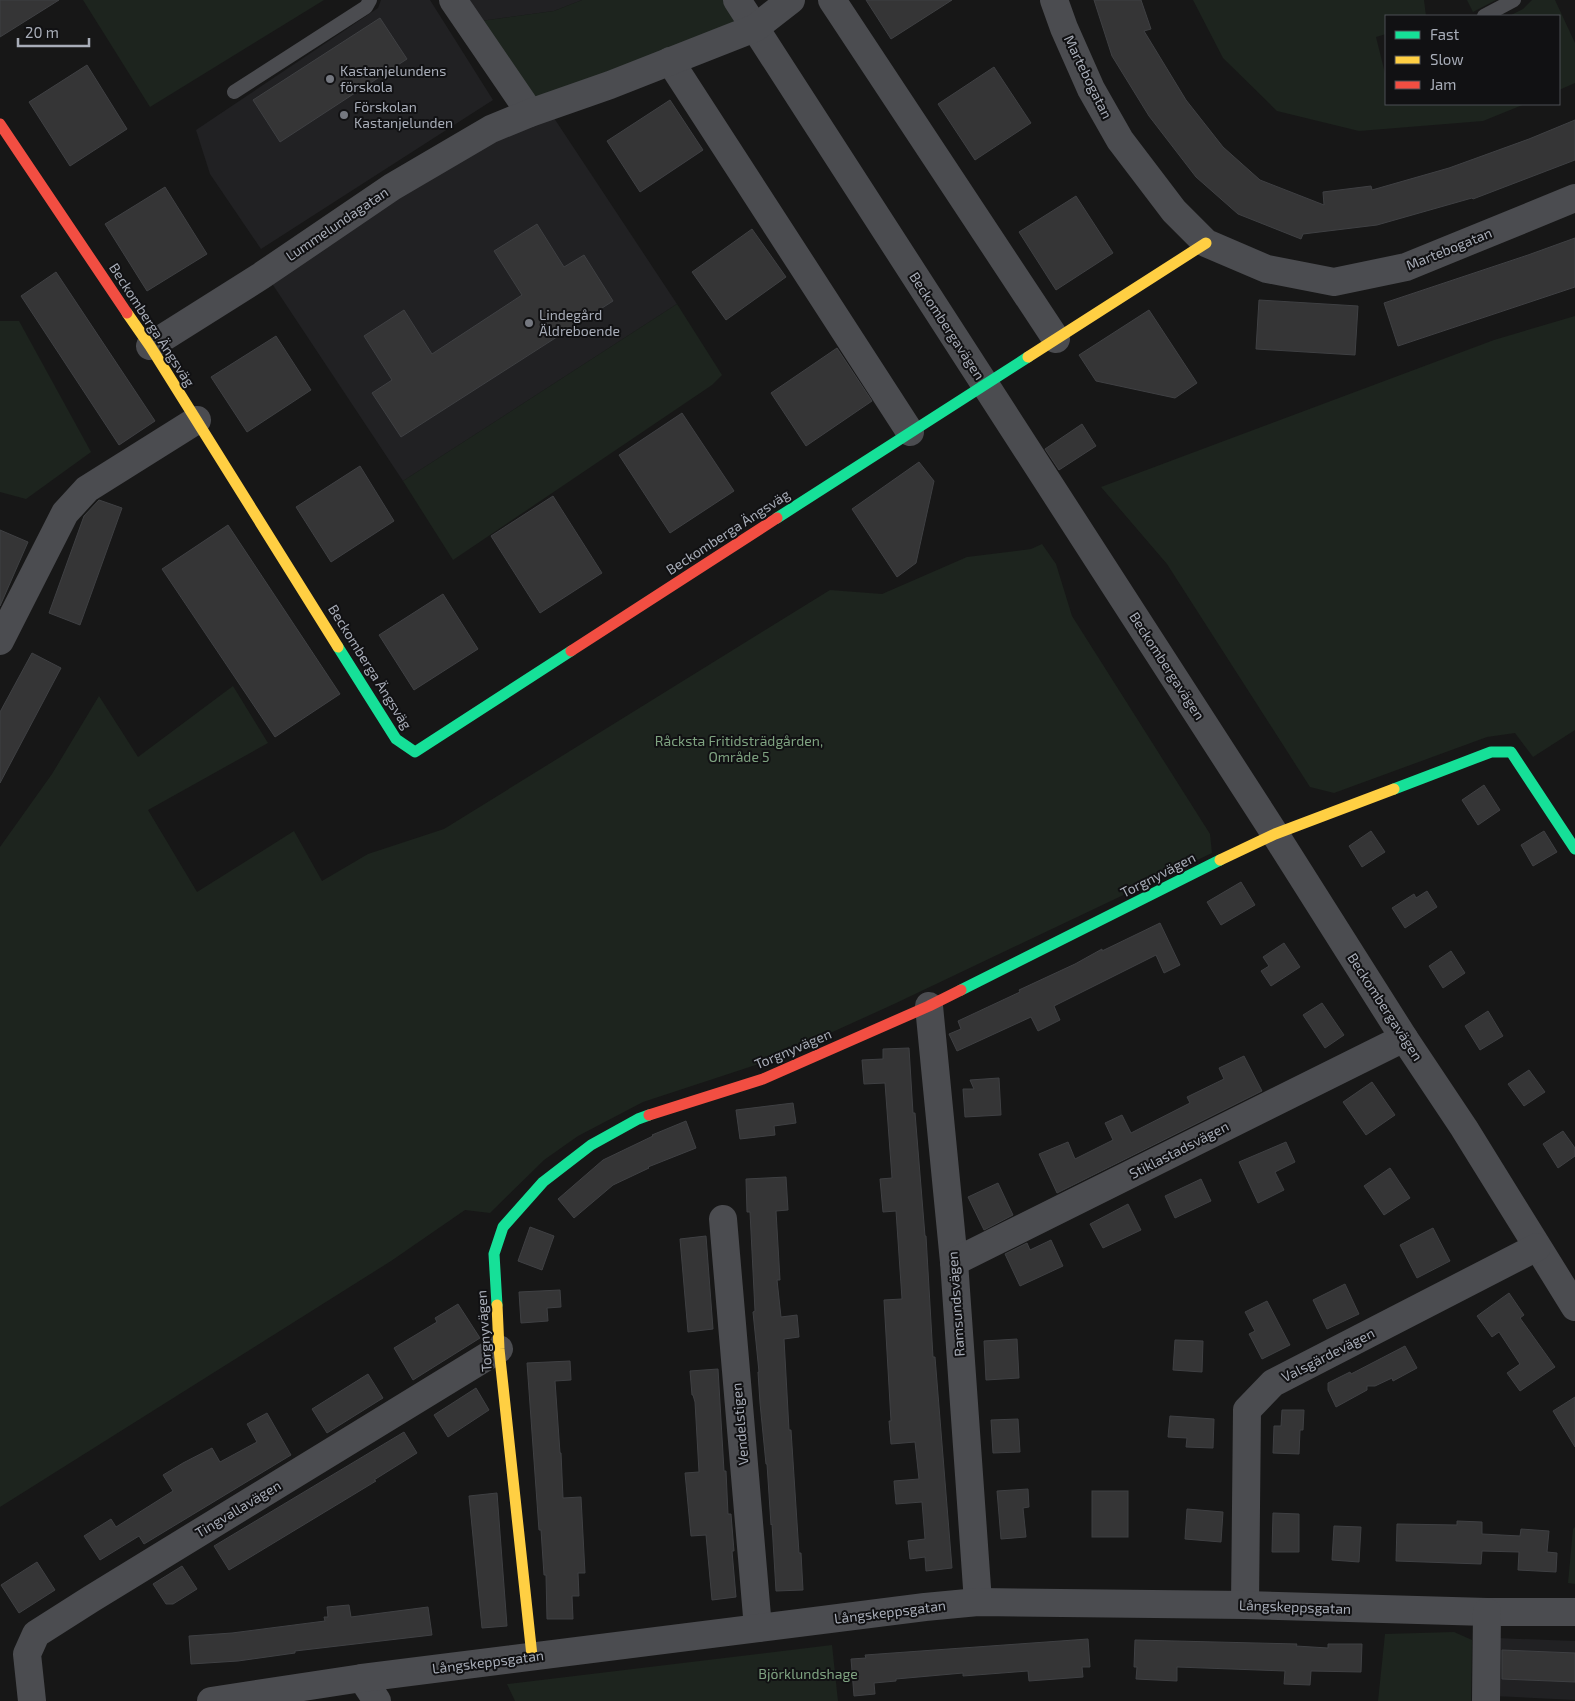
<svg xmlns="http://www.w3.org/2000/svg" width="1575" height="1701" font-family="'Exo 2',sans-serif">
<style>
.built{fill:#212123}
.green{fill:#1d241e}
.building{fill:#353536;stroke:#3f4043}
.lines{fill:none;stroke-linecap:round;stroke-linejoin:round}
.lane{stroke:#4b4c50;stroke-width:14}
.street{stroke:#4b4c50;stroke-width:28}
.fast{stroke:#16e098;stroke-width:11}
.slow{stroke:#ffcf43;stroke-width:11}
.jam{stroke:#f24e42;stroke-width:11}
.poi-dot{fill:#757880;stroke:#111113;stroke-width:2}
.labels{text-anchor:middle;stroke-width:4;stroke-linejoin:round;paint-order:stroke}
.poi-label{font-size:14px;fill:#a8adb8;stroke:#111113;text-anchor:start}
.street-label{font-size:14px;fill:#a8adb8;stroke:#111113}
.park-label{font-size:14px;fill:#7fa381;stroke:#111113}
</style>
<rect width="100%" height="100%" fill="#171717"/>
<!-- built -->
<g class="built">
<polygon points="381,0 430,0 493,100 261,249 210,174 196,130 378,8"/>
<polygon points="467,0 582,0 554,11 481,21"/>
<polygon points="552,115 677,304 403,481 269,279 496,136"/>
<polygon points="1496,1638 1575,1641 1575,1700 1493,1696"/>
</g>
<!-- green -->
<g class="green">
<polygon points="83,0 324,0 150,107"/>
<polygon points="582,0 725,0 736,18 728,30 533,100 481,21 554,11"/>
<polygon points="1193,0 1424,0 1426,16 1386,16 1386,34 1376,37 1386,77 1386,104 1525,104 1483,121 1359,131 1277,111 1223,58"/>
<polygon points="1467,0 1496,0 1473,12"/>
<polygon points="1532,0 1555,0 1575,43 1575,83 1559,90 1559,16 1509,16 1523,9"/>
<polygon points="677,304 722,375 712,385 453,560 403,481"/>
<polygon points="1575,316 1575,730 1533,757 1515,733 1487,737 1334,793 1310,787 1167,564 1101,487 1494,340"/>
<polygon points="0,321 19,321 91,452 26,499 0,492"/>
<polygon points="1042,544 1056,564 1072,616 1210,834 1212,853 894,1004 771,1060 643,1102 578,1136 544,1160 490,1213 465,1210 391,1261 0,1507 0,847 52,774 99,696 138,757 233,686 268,743 148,810 197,892 294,831 322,881 368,854 444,829 830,590 882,594 967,557 1031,549"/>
<polygon points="1575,1527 1575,1584 1568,1583 1573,1529"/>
<polygon points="1454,1632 1472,1640 1471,1701 1378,1701 1385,1634"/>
<polygon points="832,1645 838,1701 515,1701 507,1684"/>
</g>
<!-- building -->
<g class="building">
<polygon points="0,0 59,0 0,37"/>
<polygon points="866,0 952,0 891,39"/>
<polygon points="1094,0 1141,0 1151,29 1144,31 1186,100 1223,147 1260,180 1324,205 1323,192 1371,186 1372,190 1449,168 1529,139 1575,120 1575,160 1473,199 1472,198 1377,225 1303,234 1301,239 1238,214 1196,177 1149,116 1112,56"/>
<polygon points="380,18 407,59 280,142 253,100"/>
<polygon points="87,65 127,129 70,166 29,102"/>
<polygon points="994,67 1031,123 975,160 938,104"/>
<polygon points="670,100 703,150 640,192 607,141"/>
<polygon points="165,187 207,254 147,291 105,224"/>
<polygon points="1076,196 1113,253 1056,290 1019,232"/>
<polygon points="537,224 564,267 584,255 613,301 401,437 372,393 392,380 364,336 404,310 432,354 522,295 494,251"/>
<polygon points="752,229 786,277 726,320 692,272"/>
<polygon points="1575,238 1575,287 1398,346 1384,303 1528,255"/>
<polygon points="56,272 155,421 119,445 21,296"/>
<polygon points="1259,300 1358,306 1355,355 1256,349"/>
<polygon points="1149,310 1197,383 1175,398 1096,381 1079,355"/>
<polygon points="276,336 311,390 247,432 211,377"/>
<polygon points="837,348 872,401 806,446 771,393"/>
<polygon points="682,413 734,491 670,533 619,455"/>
<polygon points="1082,424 1096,446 1059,470 1045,449"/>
<polygon points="919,462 934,481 916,563 897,577 852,509"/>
<polygon points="360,466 394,521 331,562 296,507"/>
<polygon points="553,496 602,573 540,613 491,536"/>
<polygon points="99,500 122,508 80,625 49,613 84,516"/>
<polygon points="228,525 340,694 275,737 162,569"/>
<polygon points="0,530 28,542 0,606"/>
<polygon points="443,594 478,649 414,690 379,635"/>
<polygon points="32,653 61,668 0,783 0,712"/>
<polygon points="1484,785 1500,810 1478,825 1462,800"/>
<polygon points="1371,831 1385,852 1362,867 1349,846"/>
<polygon points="1544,831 1557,852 1533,866 1521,845"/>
<polygon points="1241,882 1255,905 1221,925 1207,902"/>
<polygon points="1427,891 1437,907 1405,928 1392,908 1414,894 1416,898"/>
<polygon points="1160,923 1180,965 1164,973 1156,955 1054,1006 1060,1020 1038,1031 1031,1017 957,1051 949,1034 961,1029 958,1021 1020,992 1019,990 1075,964 1102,949 1102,951"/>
<polygon points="1284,943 1300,967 1271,986 1261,971 1269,966 1263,957"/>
<polygon points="1451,951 1465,973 1443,988 1429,966"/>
<polygon points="1322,1003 1344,1035 1325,1048 1303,1015"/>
<polygon points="1488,1011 1503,1036 1480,1050 1465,1026"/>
<polygon points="909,1048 913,1113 915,1113 925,1236 926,1236 933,1357 935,1357 952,1568 926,1571 925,1557 910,1559 908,1541 925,1539 922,1502 896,1504 894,1481 919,1479 915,1442 891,1444 889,1421 891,1421 884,1300 902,1299 896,1211 883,1212 880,1179 892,1178 885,1083 864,1084 862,1060 883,1059 883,1049"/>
<polygon points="1244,1056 1262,1091 1057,1193 1039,1154 1068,1142 1075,1159 1113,1140 1105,1123 1122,1115 1131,1133 1190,1103 1187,1097 1224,1079 1219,1068"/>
<polygon points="1529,1070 1545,1092 1524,1106 1508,1084"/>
<polygon points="999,1078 1001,1115 965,1117 963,1089 974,1089 970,1080"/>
<polygon points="1372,1082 1395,1115 1366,1135 1343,1102"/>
<polygon points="793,1103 796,1123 774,1126 775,1135 740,1139 736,1110"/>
<polygon points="686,1121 696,1148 648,1167 649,1168 613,1185 574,1218 558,1199 603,1160 653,1136 652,1135"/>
<polygon points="1563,1131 1575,1148 1575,1156 1558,1168 1543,1144"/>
<polygon points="1286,1142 1295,1162 1275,1172 1284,1190 1258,1203 1239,1162"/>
<polygon points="1390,1168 1410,1198 1384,1215 1364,1186"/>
<polygon points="786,1177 788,1210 776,1211 780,1280 777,1280 781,1317 797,1315 799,1337 784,1339 789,1430 791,1430 799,1553 801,1553 803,1590 776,1591 772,1524 771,1525 767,1464 766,1464 760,1403 758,1372 759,1372 753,1312 755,1311 750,1212 747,1212 746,1179"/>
<polygon points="1201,1179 1211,1201 1175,1218 1165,1196"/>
<polygon points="998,1183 1013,1215 984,1230 968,1197"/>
<polygon points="1128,1204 1141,1230 1103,1248 1090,1224"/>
<polygon points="530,1227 554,1236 542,1270 518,1261"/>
<polygon points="1433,1228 1450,1261 1417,1278 1400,1245"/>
<polygon points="706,1236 713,1329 688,1332 680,1239"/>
<polygon points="1051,1240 1063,1266 1020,1286 1005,1254 1027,1243 1030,1250"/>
<polygon points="1345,1284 1359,1314 1327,1329 1313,1300"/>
<polygon points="560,1290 561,1307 547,1308 548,1321 521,1323 519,1292"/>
<polygon points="1509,1293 1524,1315 1520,1318 1555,1367 1520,1391 1507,1373 1520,1364 1499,1332 1492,1337 1477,1316"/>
<polygon points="1267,1301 1290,1345 1262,1359 1249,1334 1255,1331 1245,1312"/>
<polygon points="458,1304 480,1338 413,1380 394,1348 437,1322 435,1318"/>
<polygon points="1017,1339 1019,1378 986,1380 984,1341"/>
<polygon points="1175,1340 1203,1341 1202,1372 1173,1370"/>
<polygon points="1405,1346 1417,1368 1393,1381 1392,1378 1375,1386 1367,1386 1367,1390 1336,1407 1328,1390 1328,1383 1350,1372 1351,1374"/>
<polygon points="570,1361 571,1380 555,1381 560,1453 561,1453 563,1498 581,1497 585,1573 578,1573 579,1596 572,1596 573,1619 547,1619 546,1575 544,1575 541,1530 539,1530 527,1363"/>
<polygon points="718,1369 724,1471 726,1471 728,1514 731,1514 734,1551 732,1551 736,1597 712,1600 706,1535 691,1536 685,1473 699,1472 695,1402 693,1395 692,1395 690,1371"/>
<polygon points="368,1374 383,1398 327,1433 312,1409"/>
<polygon points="476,1388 489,1410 448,1437 434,1415"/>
<polygon points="1575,1397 1575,1447 1553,1411"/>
<polygon points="1282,1410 1304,1410 1303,1430 1300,1430 1299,1454 1273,1453 1274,1426 1281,1426"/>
<polygon points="267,1413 291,1455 144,1544 139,1536 100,1560 84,1536 111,1519 116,1527 173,1491 163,1475 183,1463 212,1448 220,1462 257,1442 247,1424"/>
<polygon points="1170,1416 1214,1419 1213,1448 1186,1447 1187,1438 1168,1437"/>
<polygon points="1018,1419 1020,1452 993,1453 991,1420"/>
<polygon points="404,1432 417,1453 374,1480 376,1481 229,1570 214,1546"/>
<polygon points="1028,1489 1029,1507 1023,1508 1026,1537 1001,1539 997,1491"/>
<rect x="1092" y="1491" width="36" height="46"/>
<polygon points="497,1493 507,1626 482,1628 469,1496"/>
<polygon points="1187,1509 1223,1512 1221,1542 1185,1539"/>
<polygon points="1273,1513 1299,1514 1299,1552 1272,1552"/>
<polygon points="1457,1521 1482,1522 1482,1534 1520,1536 1521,1529 1549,1531 1547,1552 1557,1553 1556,1572 1518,1570 1519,1552 1482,1551 1481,1564 1396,1561 1397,1524 1457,1525"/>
<polygon points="1334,1526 1361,1527 1359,1562 1332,1560"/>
<polygon points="37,1562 55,1590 19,1613 1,1585"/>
<polygon points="182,1566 197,1589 173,1604 166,1604 153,1584"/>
<polygon points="349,1605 351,1617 428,1607 432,1635 295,1651 295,1653 238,1661 191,1664 189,1636 232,1633 325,1621 324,1617 328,1617 327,1607"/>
<polygon points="1088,1639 1090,1667 1082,1667 1083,1677 1029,1681 1028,1671 963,1676 963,1673 896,1679 896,1681 874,1683 875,1694 854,1696 851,1659 866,1658 865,1655"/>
<polygon points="1135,1640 1297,1644 1296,1646 1328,1648 1328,1644 1362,1644 1361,1672 1311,1671 1310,1685 1284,1684 1285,1671 1177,1667 1177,1681 1136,1679 1137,1667 1134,1667"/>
<polygon points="1502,1650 1575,1653 1575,1682 1502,1679"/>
</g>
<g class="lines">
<!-- lane -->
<g class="lane">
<polyline points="1484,16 1514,0"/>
<polyline points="234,92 366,7 370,0"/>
</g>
<!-- street -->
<g class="street">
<polyline points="453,0 530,113"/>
<polyline points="737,0 1275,834 1404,1038 1464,1128 1575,1307"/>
<polyline points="832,0 1056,339"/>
<polyline points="1054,0 1064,28 1091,89 1120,140 1174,211 1206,243 1267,269 1334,282 1406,267 1575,198"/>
<polyline points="670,61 910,432"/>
<polyline points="150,346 261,276 392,187 491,129 530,113 610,85 755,28 791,0"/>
<polyline points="0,641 65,513 87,489 197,420"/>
<polyline points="929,1006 954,1262 978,1602"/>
<polyline points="723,1219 758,1628"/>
<polyline points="954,1262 1404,1038"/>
<polyline points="1245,1605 1247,1410 1273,1383 1537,1247"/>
<polyline points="362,1678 377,1701"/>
<polyline points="32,1701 27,1654 36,1634 91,1599 499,1349"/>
<polyline points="211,1701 362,1678 925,1607 978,1602 1245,1605 1487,1612 1575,1612"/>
<polyline points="1486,1701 1487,1612"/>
</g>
<!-- fast -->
<g class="fast">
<polyline points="777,518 1028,357"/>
<polyline points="338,647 396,739 415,752 571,651"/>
<polyline points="1394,789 1491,752 1511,752 1575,849"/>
<polyline points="961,990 1220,860"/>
<polyline points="497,1305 494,1254 503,1227 543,1182 591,1145 638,1119 649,1115"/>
</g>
<!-- slow -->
<g class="slow">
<polyline points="127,313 150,346 338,647"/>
<polyline points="1028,357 1206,243"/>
<polyline points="1220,860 1275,834 1394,789"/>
<polyline points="497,1305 499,1349 532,1656"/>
</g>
<!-- jam -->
<g class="jam">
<polyline points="0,124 127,313"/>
<polyline points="571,651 777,518"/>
<polyline points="649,1115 763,1079 929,1006 961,990"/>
</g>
</g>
<!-- markers -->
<g class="poi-dot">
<circle cx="330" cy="79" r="5"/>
<circle cx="344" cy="115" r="5"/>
<circle cx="529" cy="323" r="5"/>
</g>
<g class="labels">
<!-- poi labels -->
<g class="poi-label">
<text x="340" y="76">Kastanjelundens<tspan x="340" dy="16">förskola</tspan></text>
<text x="354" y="112">Förskolan<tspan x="354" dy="16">Kastanjelunden</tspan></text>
<text x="539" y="320">Lindegård<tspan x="539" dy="16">Äldreboende</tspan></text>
</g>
<!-- street labels -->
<g class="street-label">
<text transform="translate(1088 77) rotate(64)" y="5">Martebogatan</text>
<text transform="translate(337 224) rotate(-34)" y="5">Lummelundagatan</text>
<text transform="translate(1449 249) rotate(-22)" y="5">Martebogatan</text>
<text transform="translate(152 325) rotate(57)" y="5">Beckomberga Ängsväg</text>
<text transform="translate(947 326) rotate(57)" y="5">Beckombergavägen</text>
<text transform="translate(728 532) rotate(-33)" y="5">Beckomberga Ängsväg</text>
<text transform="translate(1167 666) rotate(57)" y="5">Beckombergavägen</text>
<text transform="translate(370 667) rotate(58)" y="5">Beckomberga Ängsväg</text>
<text transform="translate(1158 875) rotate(-27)" y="5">Torgnyvägen</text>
<text transform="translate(1385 1007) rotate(57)" y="5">Beckombergavägen</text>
<text transform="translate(793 1049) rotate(-23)" y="5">Torgnyvägen</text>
<text transform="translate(1179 1150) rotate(-27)" y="5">Stiklastadsvägen</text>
<text transform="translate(956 1304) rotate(-94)" y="5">Ramsundsvägen</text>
<text transform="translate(484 1331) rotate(-94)" y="5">Torgnyvägen</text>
<text transform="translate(1328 1355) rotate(-27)" y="5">Valsgärdevägen</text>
<text transform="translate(740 1424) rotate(-95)" y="5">Vendelstigen</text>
<text transform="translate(238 1509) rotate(-31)" y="5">Tingvallavägen</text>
<text transform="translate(1295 1607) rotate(2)" y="5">Långskeppsgatan</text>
<text transform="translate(890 1612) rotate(-7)" y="5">Långskeppsgatan</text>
<text transform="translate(488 1662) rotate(-7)" y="5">Långskeppsgatan</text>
</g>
<!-- park labels -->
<g class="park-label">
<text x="739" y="746">Råcksta Fritidsträdgården,<tspan x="739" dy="16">Område 5</tspan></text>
<text x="808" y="1679">Björklundshage</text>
</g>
</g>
<!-- legend -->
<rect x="1385" y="15" width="175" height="90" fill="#111113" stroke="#4d4f55"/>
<rect x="1395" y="31" width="25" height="8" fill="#16e098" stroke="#4d4f55"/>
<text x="1430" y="40" font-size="15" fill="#a8adb8">Fast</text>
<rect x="1395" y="56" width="25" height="8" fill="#ffcf43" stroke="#4d4f55"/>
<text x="1430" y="65" font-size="15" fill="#a8adb8">Slow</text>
<rect x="1395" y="81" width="25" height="8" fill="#f24e42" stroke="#4d4f55"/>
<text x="1430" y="90" font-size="15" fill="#a8adb8">Jam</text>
<!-- scale -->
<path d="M18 38v8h71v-8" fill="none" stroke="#a8adb8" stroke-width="2.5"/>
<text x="25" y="38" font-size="15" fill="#a8adb8" stroke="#111113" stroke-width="4" paint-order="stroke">20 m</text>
</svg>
